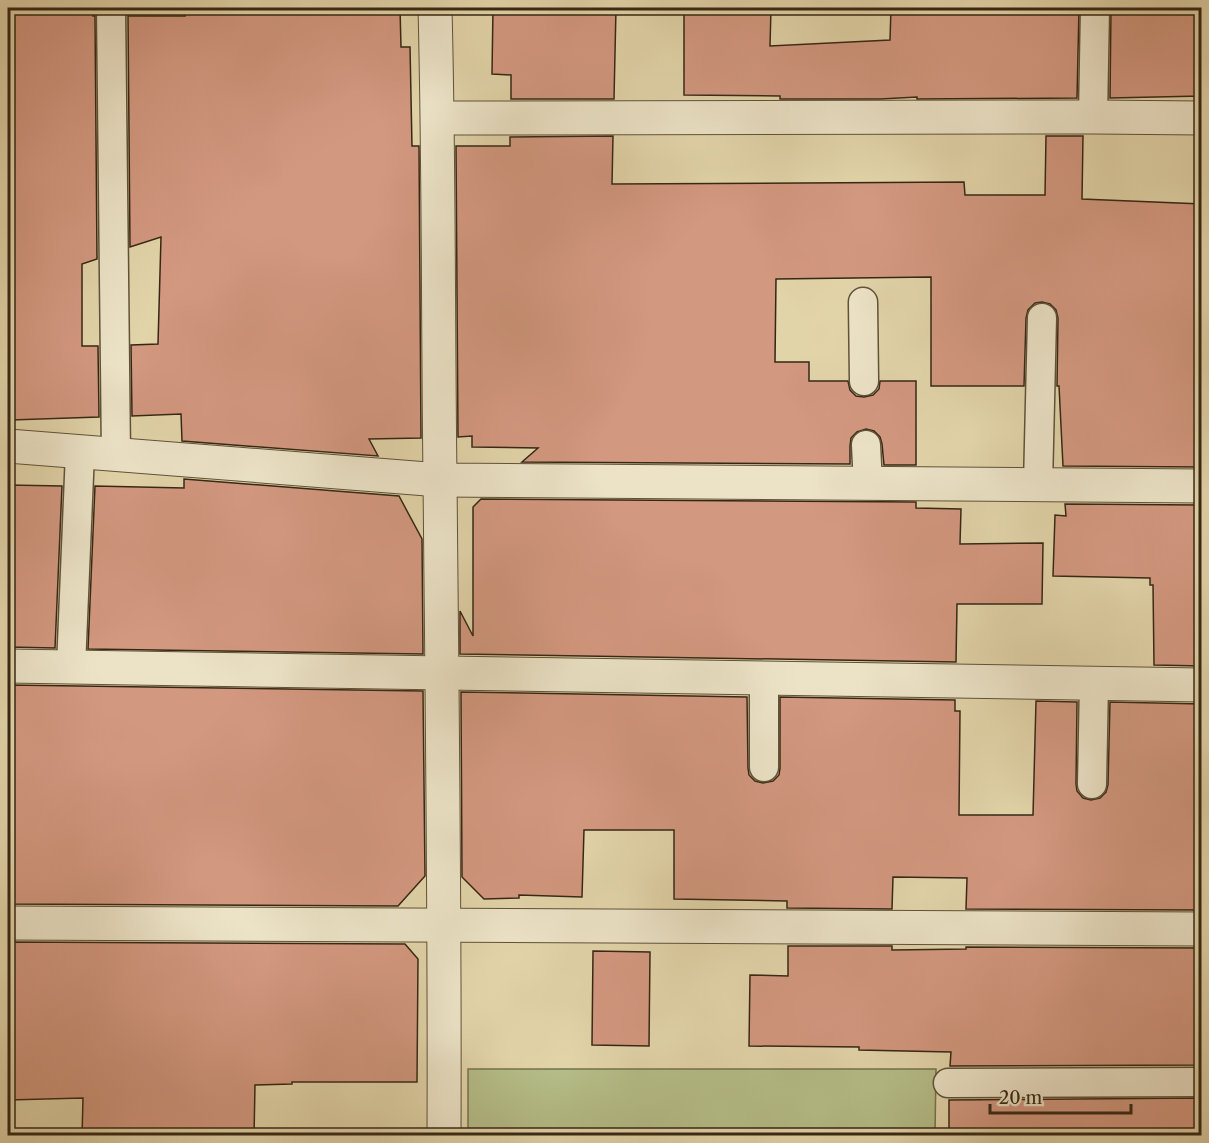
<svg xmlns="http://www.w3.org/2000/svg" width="1209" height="1143" font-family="'Libre Caslon Text',serif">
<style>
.green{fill:#b4bc87;stroke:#74724e;stroke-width:1.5}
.building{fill:#d39880;stroke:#352714;stroke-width:1.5}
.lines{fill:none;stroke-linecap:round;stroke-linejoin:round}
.lane-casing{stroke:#605239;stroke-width:31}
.street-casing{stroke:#605239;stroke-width:35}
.lane{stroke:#ece3c7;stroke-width:28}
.street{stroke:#ece3c7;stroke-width:33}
</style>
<rect width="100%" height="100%" fill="#e2d4a9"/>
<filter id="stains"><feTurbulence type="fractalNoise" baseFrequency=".00333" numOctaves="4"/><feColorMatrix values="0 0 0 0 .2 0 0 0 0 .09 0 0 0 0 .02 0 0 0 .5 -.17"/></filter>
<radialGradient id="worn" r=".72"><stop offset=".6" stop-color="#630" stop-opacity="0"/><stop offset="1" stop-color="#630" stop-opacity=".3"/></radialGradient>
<!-- green -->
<polygon class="green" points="468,1069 936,1069 935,1135 468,1136"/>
<!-- building -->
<g class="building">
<polygon points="8,8 92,8 93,16 95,16 97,259 82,264 82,346 98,346 99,417 11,420 12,374 8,374"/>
<polygon points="184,8 400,8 401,47 410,47 412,146 419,146 421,438 369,439 378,456 182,441 181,414 132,416 131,345 158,344 161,237 130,247 128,16 185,16"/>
<polygon points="493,8 616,8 614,99 511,99 511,75 492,74"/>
<polygon points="684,8 771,8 770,46 890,40 891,8 1079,8 1077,98 917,99 917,97 880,99 780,99 780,96 684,95"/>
<polygon points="1111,8 1202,8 1202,96 1110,98"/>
<polygon points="613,136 612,184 964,182 965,195 1045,195 1046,136 1083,136 1082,199 1202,204 1202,366 1197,366 1200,467 1063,466 1059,386 1057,386 1058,318 1056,310 1050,304 1042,302 1035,303 1028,310 1026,318 1024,386 931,386 931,277 776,279 775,362 809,362 809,381 848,381 850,390 856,396 864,397 873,395 879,389 880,381 916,381 916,465 884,465 882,444 880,437 874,431 866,429 857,432 851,438 850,446 850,464 522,462 538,448 472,447 472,436 458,437 456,146 510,146 510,137"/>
<polygon points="184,479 399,496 422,539 423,654 88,649 95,486 184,488"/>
<polygon points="8,485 62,486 55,648 8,647"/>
<polygon points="481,499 916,502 916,508 961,509 960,544 1043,543 1042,604 957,604 956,662 460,654 460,611 473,636 473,507"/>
<polygon points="1065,504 1200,505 1202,666 1154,665 1153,585 1150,585 1150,578 1053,576 1055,515 1066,516"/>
<polygon points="8,685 423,691 425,876 398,906 8,904"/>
<polygon points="461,692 747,697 748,768 749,775 755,781 763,783 773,781 779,775 780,768 780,697 955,700 955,711 960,711 959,815 1033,815 1036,701 1077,702 1076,784 1077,791 1083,798 1091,800 1100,798 1106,792 1108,785 1110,702 1202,704 1202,910 966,909 967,878 893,877 892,909 787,908 787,901 674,899 674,830 584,830 582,897 519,895 519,898 484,899 462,877"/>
<polygon points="8,942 405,944 418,959 417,1082 292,1082 292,1084 255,1085 254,1136 82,1136 83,1098 8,1100"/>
<polygon points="788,946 892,946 892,950 966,949 966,947 1202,948 1202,1065 950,1066 951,1052 859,1050 859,1047 749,1046 750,975 788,976"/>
<polygon points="593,951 650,952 649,1046 592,1045"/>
<polygon points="1202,1098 1202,1136 949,1136 949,1100"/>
</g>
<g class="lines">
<!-- lane casing -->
<g class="lane-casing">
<g id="lane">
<polyline points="111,8 116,455"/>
<polyline points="1093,117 1095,8"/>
<polyline points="863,302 864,381"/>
<polyline points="866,445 868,484"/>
<polyline points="1038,485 1042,318"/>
<polyline points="71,667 80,452"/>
<polyline points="764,678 764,767"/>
<polyline points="1092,784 1094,683"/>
<polyline points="948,1083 1202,1082"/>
</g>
</g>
<!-- street casing -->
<g class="street-casing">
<g id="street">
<path d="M435 8C439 164 438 321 440 478 442 697 445 916 444 1136"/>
<polyline points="438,118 1093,117 1202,118"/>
<polyline points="8,446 440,480 1202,486"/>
<polyline points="8,666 1202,685"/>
<polyline points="8,923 1202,929"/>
</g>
</g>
<!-- lane -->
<use href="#lane" class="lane"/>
<!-- street -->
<use href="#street" class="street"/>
</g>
<!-- margin -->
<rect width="1209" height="1143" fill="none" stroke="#e2d4a9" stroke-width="30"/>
<rect x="9" y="9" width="1191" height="1125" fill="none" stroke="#352714" stroke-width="3"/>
<rect x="15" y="15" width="1179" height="1113" fill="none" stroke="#352714" stroke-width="1.5"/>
<!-- scale -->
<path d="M990 1104v9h141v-9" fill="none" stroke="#352714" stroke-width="3"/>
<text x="999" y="1104" font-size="18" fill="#352714" stroke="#ece3c7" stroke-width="4.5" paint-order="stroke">20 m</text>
<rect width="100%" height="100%" filter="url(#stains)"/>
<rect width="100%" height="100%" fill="url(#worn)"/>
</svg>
